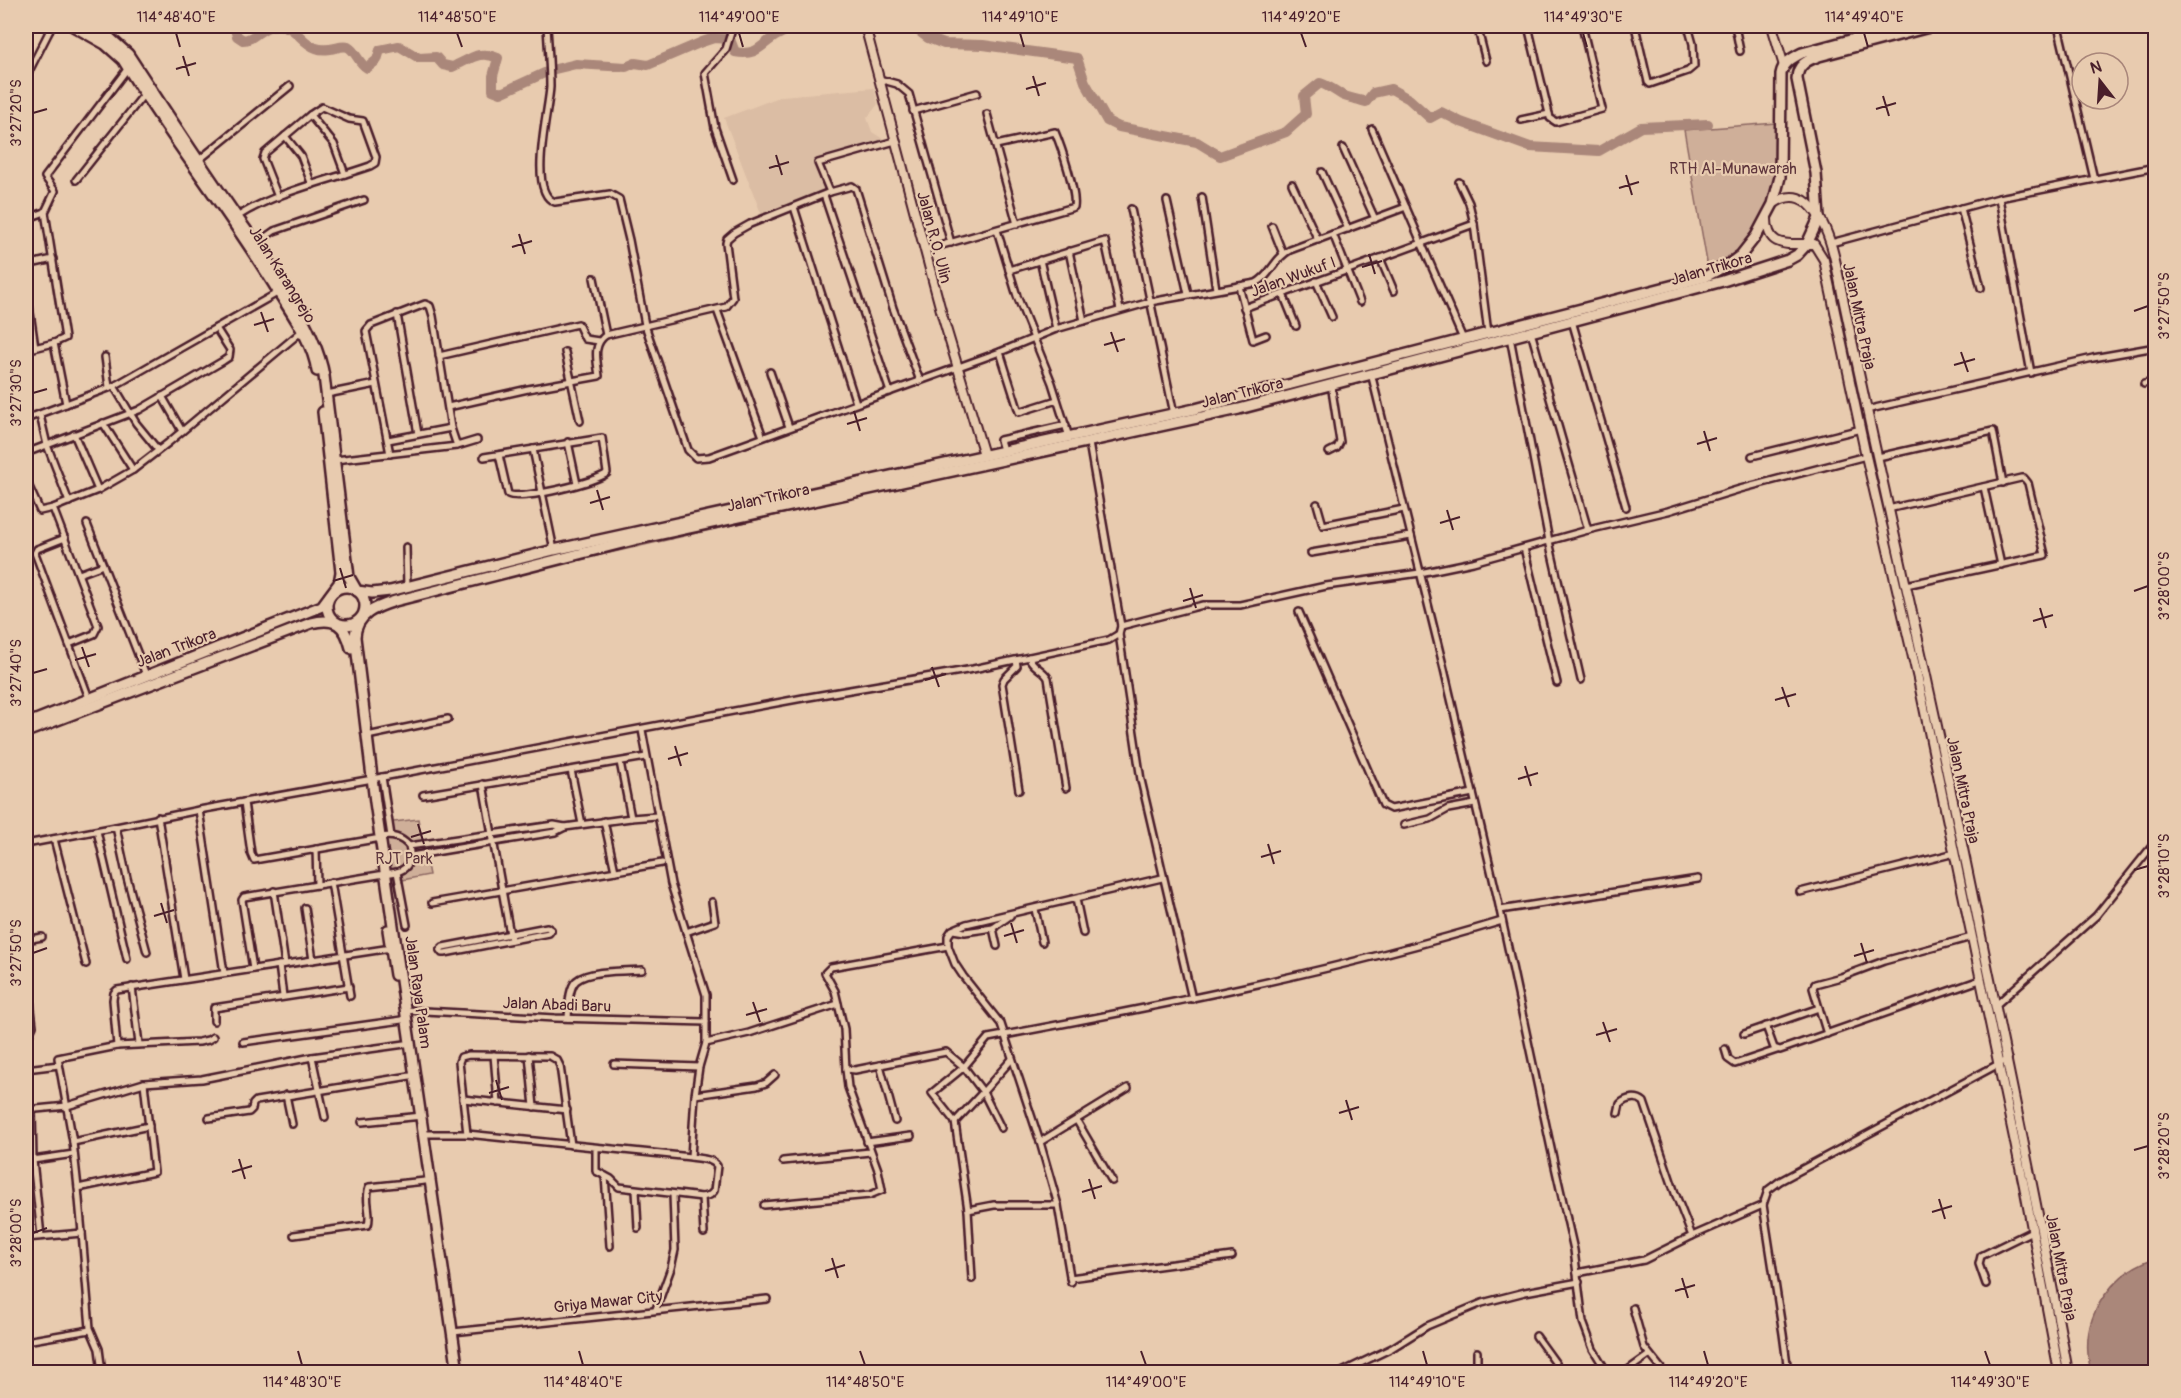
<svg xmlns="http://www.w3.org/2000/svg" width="2181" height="1398" font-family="Pangolin,sans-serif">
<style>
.built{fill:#dbbda4}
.park{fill:#cfaf99;stroke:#8c6762;stroke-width:1.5}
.water{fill:#aa877a;stroke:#845d5a;stroke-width:1.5}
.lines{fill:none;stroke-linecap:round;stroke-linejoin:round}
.stream{stroke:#845d5a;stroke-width:1.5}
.river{stroke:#aa877a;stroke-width:10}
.street-casing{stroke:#4a1f2b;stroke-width:10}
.secondary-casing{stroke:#4a1f2b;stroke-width:12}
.primary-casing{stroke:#4a1f2b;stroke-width:14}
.street{stroke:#e8cbaf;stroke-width:5}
.secondary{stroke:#e8cbaf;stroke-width:8}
.primary{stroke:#e8cbaf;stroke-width:9}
.ticks{fill:none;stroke:#4a1f2b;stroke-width:2}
.labels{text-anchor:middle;stroke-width:4.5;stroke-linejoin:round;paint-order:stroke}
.park-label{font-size:16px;fill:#5e353c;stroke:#e8cbaf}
.street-label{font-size:16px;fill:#4a1f2b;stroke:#e8cbaf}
.neatline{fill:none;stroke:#4a1f2b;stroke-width:2}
.ticks-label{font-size:15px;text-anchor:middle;fill:#4a1f2b}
</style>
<rect width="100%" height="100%" fill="#e8cbaf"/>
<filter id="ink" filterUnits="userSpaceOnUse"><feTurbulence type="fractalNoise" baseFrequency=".0167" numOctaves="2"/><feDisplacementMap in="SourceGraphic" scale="12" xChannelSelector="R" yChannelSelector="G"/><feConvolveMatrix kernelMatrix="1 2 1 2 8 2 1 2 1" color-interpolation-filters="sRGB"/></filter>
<g filter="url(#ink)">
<!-- built -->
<polygon class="built" points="874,88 878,104 867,118 872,132 886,141 814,160 826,190 762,216 724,118 782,96"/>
<!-- park -->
<g class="park">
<path d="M1776 123C1775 147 1778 174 1773 198 1770 212 1759 223 1751 234 1739 251 1729 262 1708 268L1684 130Z"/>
<polygon points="418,819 429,875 386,883 378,824"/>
</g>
<!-- water -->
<path class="water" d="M2155 1258V1372H2092C2089 1367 2089 1361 2088 1354 2084 1311 2115 1271 2155 1258Z"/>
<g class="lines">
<!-- stream -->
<g class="stream">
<polyline points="1092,445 1231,415"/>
<polyline points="1007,464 1087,446"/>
<path d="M501 579C632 546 765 519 897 488"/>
</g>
<!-- river -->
<g class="river">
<path d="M234 26 237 36 243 40C254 40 260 28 272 26 296 22 299 42 316 48 329 53 340 44 348 47 356 51 358 63 367 68L377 60 380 50 399 46 419 58 436 57 443 65 452 67C470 60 478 49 498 58L493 76V90L501 93 551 70 576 64 626 67 635 63 648 65 702 42 714 38 730 39 735 52C756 56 759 47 774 37 781 33 789 29 796 26"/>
<path d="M908 26 916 29 928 38 944 44 983 45 1077 58 1085 82 1107 121 1119 127 1197 142 1220 156 1286 132 1306 114 1304 96 1320 83C1329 86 1334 90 1342 95 1348 98 1358 99 1366 102L1373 93 1391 89 1409 99 1430 118 1441 112 1461 122 1530 147 1599 151 1641 127 1708 124"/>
</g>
<!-- street casing -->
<g class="street-casing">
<g id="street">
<polyline points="440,26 441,26"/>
<path d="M547 26C548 46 550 66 550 87 549 110 527 193 555 202L610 194 619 199 629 240 645 325 688 450 696 458 709 457 1000 352 1056 329 1150 302 1256 283C1271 276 1273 259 1290 250L1406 207"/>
<polyline points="733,26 726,49 705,73 715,128 733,180"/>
<polyline points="1477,26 1486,61"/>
<polyline points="1528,26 1550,118 1556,122 1602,109 1582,26"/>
<polyline points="1635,26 1648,82 1650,84 1688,71 1694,66 1693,44 1688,26"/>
<polyline points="1735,26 1740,51"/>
<polyline points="2058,26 2094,179"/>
<polyline points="26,77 52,26"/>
<polyline points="879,79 897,84 909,94 951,243"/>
<polyline points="913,111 977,93"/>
<polyline points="987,114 1017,224"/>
<polyline points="310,115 334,144 345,174"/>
<polyline points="1521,120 1549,114"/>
<polyline points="1372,129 1463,339"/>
<polyline points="285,136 301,156 312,185"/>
<polyline points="1343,148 1375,219"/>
<polyline points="199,160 290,86"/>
<polyline points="1322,172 1348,229"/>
<polyline points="76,180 145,93"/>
<polyline points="1459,182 1469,203 1474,224 1488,333"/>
<polyline points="1292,184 1318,240"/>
<polyline points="830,192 818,163 895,141"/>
<polyline points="824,195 890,392"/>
<polyline points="1202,197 1216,289"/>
<polyline points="1999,198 2031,373"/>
<polyline points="1167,201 1188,294"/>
<polyline points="794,207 856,403"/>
<polyline points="1961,208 1981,288"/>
<polyline points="1131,209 1174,414"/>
<path d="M237 217C275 192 327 181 370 166L375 163 376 157 363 121 349 119 322 107 310 115 265 153 263 159 278 197"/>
<polyline points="26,219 45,212"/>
<polyline points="1272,226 1283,254"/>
<polyline points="997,230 1017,296 1052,383 1069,437"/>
<polyline points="1333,234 1360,302"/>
<polyline points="1831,243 1999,198 2156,167"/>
<polyline points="254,245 274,231 364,200"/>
<path d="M925 250 1074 207C1077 193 1061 146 1055 132L996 145"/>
<polyline points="1069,251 1084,321"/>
<polyline points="1380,258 1394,291"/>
<polyline points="1040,260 1056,329"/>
<polyline points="26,265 53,259"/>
<polyline points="1009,270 1105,241 1120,310"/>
<polyline points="594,278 606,335"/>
<polyline points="1316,281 1332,317"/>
<polyline points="26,285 35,347"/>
<polyline points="1239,286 1253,340 1266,335"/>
<polyline points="1283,294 1296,326"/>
<polyline points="1244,308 1474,224"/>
<polyline points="717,310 763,437"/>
<polyline points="397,314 418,434"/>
<polyline points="1572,321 1626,507"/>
<polyline points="1531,332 1588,530"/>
<polyline points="1510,337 1549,541 1581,680"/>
<polyline points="54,343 66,404"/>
<polyline points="26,350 54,343 65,338 45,212 55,191 45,177 128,68"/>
<polyline points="565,352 580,421"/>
<polyline points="1000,352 1019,412 1057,400"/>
<polyline points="439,356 578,324 585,339 599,341"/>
<polyline points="105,357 109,387"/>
<polyline points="770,372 789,427"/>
<polyline points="1371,373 1444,669 1497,896 1553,1158 1574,1250 1583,1322 1593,1349 1607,1372"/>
<polyline points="2144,384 2156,381"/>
<polyline points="114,386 136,423 158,450"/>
<polyline points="327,394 376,384"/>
<polyline points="162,396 182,431"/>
<path d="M448 407 528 389 599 376C597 360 592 345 606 335L726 307 733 298 726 243 727 239 734 233 750 224 830 192 852 186 856 189 893 308 920 381"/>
<polyline points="1866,410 2093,358 2156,347"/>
<polyline points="40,415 47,445 69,502"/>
<polyline points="26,419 114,386 279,292"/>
<polyline points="103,423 133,470"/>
<polyline points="74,434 98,490"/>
<polyline points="388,440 451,428"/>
<polyline points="568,442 577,484"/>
<polyline points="1089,443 1121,626 1119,634 1141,780 1192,999"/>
<polyline points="533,449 554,550"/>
<polyline points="1003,450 1000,440 1066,425"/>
<polyline points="1329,452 1337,448 1340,442 1331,384"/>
<polyline points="26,453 139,410 223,361 229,357 230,350 216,328"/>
<polyline points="390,454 366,331 371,325 425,304 430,306 433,316 451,428 457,446 477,440"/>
<polyline points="1752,456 1861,429"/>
<path d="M484 457 602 438 607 473C597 482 520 501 508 494L499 455"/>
<polyline points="1878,457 1993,431 2003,483"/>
<polyline points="335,460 457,446"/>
<polyline points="26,480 40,511 53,508 98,626 94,634 69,644"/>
<polyline points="1984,487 2001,565"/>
<polyline points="1317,504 1323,525 1404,509"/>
<polyline points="53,508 98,490 133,470 168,443 302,331"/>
<polyline points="1888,509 2021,478 2024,478 2028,483 2045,555 1906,585"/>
<polyline points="87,524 146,675"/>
<polyline points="65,538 37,549 35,553 89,698"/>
<polyline points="406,547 407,587"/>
<polyline points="1524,548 1557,683"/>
<polyline points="1311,553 1411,536"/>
<polyline points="79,574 103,565"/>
<polyline points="1299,612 1383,805 1391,809 1473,793"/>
<polyline points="1121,626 1203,605 1240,605 1326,586 1420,573 1473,562 1588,530 1668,511 1740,489 1866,456"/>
<path d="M1029 657C1032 667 1043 669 1048 678L1066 788"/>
<polyline points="1016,660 1017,666 1004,679 1002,684 1019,790"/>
<polyline points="642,730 671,884 706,995 706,1043 699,1067 695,1095 691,1157"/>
<polyline points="367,736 448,719"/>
<polyline points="571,770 582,824"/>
<polyline points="382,777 391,836"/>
<polyline points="372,779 803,698 973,669 1109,640 1119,634"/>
<polyline points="483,784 511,940"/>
<polyline points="423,795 646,757"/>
<polyline points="244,802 251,853 254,860 375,839"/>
<polyline points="199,810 224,973"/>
<polyline points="158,817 184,979"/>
<polyline points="631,818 657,816"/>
<polyline points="604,821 615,871"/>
<polyline points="1404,825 1430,819 1448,809 1475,804"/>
<polyline points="116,827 127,878 147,952"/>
<polyline points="97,831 127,959"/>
<polyline points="54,839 86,964"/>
<polyline points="26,844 116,827 199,810 367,780"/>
<polyline points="409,846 554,825 565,827"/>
<polyline points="316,849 317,885"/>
<polyline points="411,856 555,832 565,827 631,818 620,762"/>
<polyline points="397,872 407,925"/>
<polyline points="331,882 350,996"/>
<polyline points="274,891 285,964"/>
<polyline points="1800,892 1955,853"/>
<polyline points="1076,899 1083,933"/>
<polyline points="432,903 662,863"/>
<polyline points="305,908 313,960"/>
<polyline points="1035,909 1042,942"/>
<polyline points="1500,910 1698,879"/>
<polyline points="953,930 965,932 993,928"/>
<polyline points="686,932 715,922 712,902"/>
<polyline points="26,940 42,937"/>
<polyline points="948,946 831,967 825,973 835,991 844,1029 846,1069 855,1070 946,1052 964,1067 983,1092 955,1122"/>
<polyline points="997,946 993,928 1010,916"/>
<polyline points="440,950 442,953 445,953 549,933 551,930"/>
<polyline points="440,950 443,947 547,927 551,930"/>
<polyline points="279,965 283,996"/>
<polyline points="26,966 33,1026 26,1042"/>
<path d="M253 969 242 900 244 897 397 872C410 868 412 859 409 846 401 837 393 835 380 837"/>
<polyline points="132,987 139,1044"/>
<polyline points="1996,1005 2096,916 2156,841"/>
<polyline points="1819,1008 1827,1034"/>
<polyline points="406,1010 555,1018 706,1022"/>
<path d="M568 1018C569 1008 568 989 576 981 588 970 626 971 642 970"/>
<polyline points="214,1021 214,1008 349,987"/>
<polyline points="1766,1026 1774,1048 1780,1050 1980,980"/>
<polyline points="1744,1034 1819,1008 1813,988 1815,984 1841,977 1884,961 1972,937"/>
<polyline points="243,1042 402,1020"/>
<polyline points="706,1043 749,1033 838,1004"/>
<polyline points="117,1046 113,1000 114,993 117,990 391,948"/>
<polyline points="1725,1049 1728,1059 1735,1064 1777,1050"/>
<polyline points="26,1055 28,1110"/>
<polyline points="494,1055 498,1103"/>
<polyline points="529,1055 534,1107"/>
<polyline points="312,1057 325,1117"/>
<polyline points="614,1064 699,1067"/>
<polyline points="880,1065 895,1121"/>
<polyline points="26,1069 59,1065"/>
<polyline points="144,1083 154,1172 78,1188 73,1142 58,1058 117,1046 199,1042 208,1040 213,1037"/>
<polyline points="286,1095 292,1124"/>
<polyline points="695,1095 757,1086 766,1083 775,1075"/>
<polyline points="463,1099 567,1110"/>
<polyline points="26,1110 67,1106 144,1083 202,1079 312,1057 405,1044"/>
<polyline points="32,1110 33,1160 41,1236"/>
<path d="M1618 1113 1620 1104C1626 1098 1637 1096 1644 1102L1675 1193 1692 1236"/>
<polyline points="209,1118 249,1112 252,1109 253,1104 256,1101 410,1076"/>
<polyline points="1077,1121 1112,1181"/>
<polyline points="362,1122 422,1116"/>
<polyline points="1001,1128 983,1092 1012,1059"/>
<path d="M424 1134H467L691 1157C700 1159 712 1158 717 1166L714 1191 710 1195 702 1197 619 1187 611 1179 596 1171V1148"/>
<polyline points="467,1134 459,1062 461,1057 469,1055 550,1056 557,1060 560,1066 571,1145"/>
<polyline points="73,1142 149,1126"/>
<polyline points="867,1142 911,1136"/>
<polyline points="1040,1142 1128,1088"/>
<polyline points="26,1161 74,1154"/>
<polyline points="783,1161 870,1152"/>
<polyline points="605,1176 610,1246"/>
<polyline points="636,1190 638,1228"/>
<polyline points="702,1197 704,1233"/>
<polyline points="764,1205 870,1195 882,1190 878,1170 848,1087 846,1069"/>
<polyline points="968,1210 994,1205 1058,1205"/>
<polyline points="82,1233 90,1328 99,1349 102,1372"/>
<path d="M294 1235 368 1225C372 1213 364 1200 369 1187L425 1181"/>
<polyline points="26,1238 82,1233 78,1188"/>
<polyline points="1577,1273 1644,1260 1692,1236 1763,1205"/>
<polyline points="1070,1278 1232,1256"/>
<path d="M972 1279 968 1210 955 1122 932 1093 964 1067 988 1038C1160 1006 1333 972 1502 921"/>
<polyline points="1071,1282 1058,1205 1040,1142 1001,1024 963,976 955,964 948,946 948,936 952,930 966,924 1162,878"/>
<polyline points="1986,1284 1979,1264 1981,1256 2032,1231"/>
<polyline points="1633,1308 1644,1347 1664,1372"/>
<polyline points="656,1309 671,1268 675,1250 673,1194"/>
<polyline points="453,1332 767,1299"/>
<polyline points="1536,1336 1562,1372"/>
<polyline points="26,1341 90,1330"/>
<polyline points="1477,1352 1477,1372"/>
<polyline points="1342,1372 1392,1348 1427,1326 1482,1303 1525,1292 1579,1282"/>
<polyline points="1625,1372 1649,1355"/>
<polyline points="1784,1372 1787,1364 1783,1334 1763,1205 1768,1190 1780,1181 2008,1059"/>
</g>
</g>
<!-- secondary casing -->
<g class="secondary-casing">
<g id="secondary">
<polyline points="865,26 943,318 984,455"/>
<polyline points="1772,26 1784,66"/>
<path d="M1773 204C1812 177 1830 236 1836 264 1858 372 1882 479 1906 586 1935 714 1962 842 1988 970 2016 1104 2044 1238 2068 1372"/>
<path d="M1767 216C1766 251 1790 243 1814 244L1824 260 1866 456 1918 679 2024 1186 2059 1372"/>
</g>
</g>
<!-- primary casing -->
<g class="primary-casing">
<g id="primary">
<path d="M73 26 105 44 123 60C171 140 231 213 279 293 294 317 313 343 317 371"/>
<path d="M88 26 110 38 128 54C164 109 200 164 237 217 268 260 315 325 324 376L349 577 357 591 372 593 390 591 554 550 1195 409 1705 277 1729 264 1741 255 1756 236 1773 204 1780 177 1781 74C1783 63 1792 58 1802 53L1902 26"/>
<circle cx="346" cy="606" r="19"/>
<polyline points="26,724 322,606 339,583 341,572 323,412"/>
<path d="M26 732 311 623C335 617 345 624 351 648"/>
<polyline points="388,930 395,975"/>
<path d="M458 1372 375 802 355 637C356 614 376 607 395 601L638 539 1239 409 1723 281 1788 260 1797 255 1807 244 1819 218 1816 173 1797 79C1797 65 1807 60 1819 56L1933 26"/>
</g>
</g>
<!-- street -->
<use href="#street" class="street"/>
<!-- secondary -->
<use href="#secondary" class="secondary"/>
<!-- primary -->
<use href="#primary" class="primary"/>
</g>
</g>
<!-- ticks -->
<path class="ticks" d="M176 33 180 47M457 33 462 47M739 33 743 47M1020 33 1024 47M1301 33 1306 47M1583 33 1587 47M1864 33 1868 47M183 56 189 76M176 69 196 63M1033 76 1039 96M1026 89 1046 83M1883 96 1889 116M1876 109 1896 103M33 113 47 109M776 155 782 175M769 168 789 162M1626 175 1632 195M1619 188 1639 182M519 234 525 254M512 247 532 241M1369 254 1375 274M1362 267 1382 261M2134 311 2148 306M261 312 268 332M254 325 274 319M1111 332 1118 352M1104 345 1125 339M1961 352 1968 372M1954 365 1975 359M33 393 47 389M854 411 860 431M847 424 867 418M1704 431 1710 451M1697 444 1717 438M597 490 603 510M590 503 610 497M1447 510 1453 530M1440 523 1460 517M340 568 346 588M333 581 353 575M1190 588 1196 608M2134 591 2148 586M1183 601 1203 595M2040 608 2046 628M2033 621 2053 615M82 647 89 667M75 660 96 654M932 667 939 687M33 673 47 669M925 680 946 674M1782 687 1789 707M1775 700 1796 694M675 746 681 766M668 759 688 753M1525 766 1531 786M1518 779 1538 773M418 824 424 844M411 837 431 831M1268 844 1274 864M1261 857 1281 851M2134 870 2148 866M161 903 167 923M154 916 174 910M1011 923 1017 943M1004 936 1024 930M1861 943 1867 963M33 953 47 948M1854 956 1874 950M753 1002 760 1022M746 1015 767 1009M1603 1022 1610 1042M1596 1035 1617 1029M496 1080 502 1100M489 1093 509 1087M1346 1100 1352 1120M1339 1113 1359 1107M2134 1150 2148 1146M239 1159 245 1179M232 1172 252 1166M1089 1179 1095 1199M1082 1192 1102 1186M1939 1199 1945 1219M1932 1212 1952 1206M33 1233 47 1228M832 1258 838 1278M825 1271 845 1265M1682 1278 1688 1298M1675 1291 1695 1285M298 1351 302 1365M579 1351 583 1365M860 1351 865 1365M1141 1351 1146 1365M1423 1351 1427 1365M1704 1351 1708 1365M1985 1351 1990 1365"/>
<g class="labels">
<!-- park labels -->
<g class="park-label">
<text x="1733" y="174">RTH Al-Munawarah</text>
<text x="404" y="864">RJT Park</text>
</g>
<!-- street labels -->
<g class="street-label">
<text transform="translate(935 237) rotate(75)" y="6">Jalan R.O. Ulin</text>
<text transform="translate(1711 268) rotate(-16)" y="6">Jalan Trikora</text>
<text transform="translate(283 274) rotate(58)" y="6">Jalan Karangrejo</text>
<text transform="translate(1293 276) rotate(-20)" y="6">Jalan Wukuf I</text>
<text transform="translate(1860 316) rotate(78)" y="6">Jalan Mitra Praja</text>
<text transform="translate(1242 392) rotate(-14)" y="6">Jalan Trikora</text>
<text transform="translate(768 497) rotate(-12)" y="6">Jalan Trikora</text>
<text transform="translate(176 647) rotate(-21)" y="6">Jalan Trikora</text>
<text transform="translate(1964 790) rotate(78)" y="6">Jalan Mitra Praja</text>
<text transform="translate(419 992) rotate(82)" y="6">Jalan Raya Palam</text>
<text transform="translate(557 1004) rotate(2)" y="6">Jalan Abadi Baru</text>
<text transform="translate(2062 1267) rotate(79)" y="6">Jalan Mitra Praja</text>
<text transform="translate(608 1301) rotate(-6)" y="6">Griya Mawar City</text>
</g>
</g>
<!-- margin -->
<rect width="2181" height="1398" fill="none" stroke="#e8cbaf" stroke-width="66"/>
<!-- north arrow -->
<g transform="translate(2100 81) rotate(343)"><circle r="28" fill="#e8cbaf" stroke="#a9867a" stroke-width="1.5"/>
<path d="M0-4.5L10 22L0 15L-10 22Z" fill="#4a1f2b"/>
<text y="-9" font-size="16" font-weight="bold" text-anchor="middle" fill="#4a1f2b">N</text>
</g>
<rect x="33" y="33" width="2115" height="1332" class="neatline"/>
<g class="ticks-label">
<text x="176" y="22">114°48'40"E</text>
<text x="457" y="22">114°48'50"E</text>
<text x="739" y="22">114°49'00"E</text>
<text x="1020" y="22">114°49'10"E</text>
<text x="1301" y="22">114°49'20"E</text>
<text x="1583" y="22">114°49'30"E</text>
<text x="1864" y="22">114°49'40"E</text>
<text transform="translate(16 113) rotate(-90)" y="5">3°27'20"S</text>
<text transform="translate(2164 306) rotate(-90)" y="5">3°27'50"S</text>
<text transform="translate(16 393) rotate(-90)" y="5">3°27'30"S</text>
<text transform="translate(2164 586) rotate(-90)" y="5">3°28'00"S</text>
<text transform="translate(16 673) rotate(-90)" y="5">3°27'40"S</text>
<text transform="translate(2164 866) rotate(-90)" y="5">3°28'10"S</text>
<text transform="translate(16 953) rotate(-90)" y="5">3°27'50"S</text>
<text transform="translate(2164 1146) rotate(-90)" y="5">3°28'20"S</text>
<text transform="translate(16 1233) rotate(-90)" y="5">3°28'00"S</text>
<text x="302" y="1387">114°48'30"E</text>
<text x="583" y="1387">114°48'40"E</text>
<text x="865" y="1387">114°48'50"E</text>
<text x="1146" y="1387">114°49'00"E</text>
<text x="1427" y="1387">114°49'10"E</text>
<text x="1708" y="1387">114°49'20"E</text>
<text x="1990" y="1387">114°49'30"E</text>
</g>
</svg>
